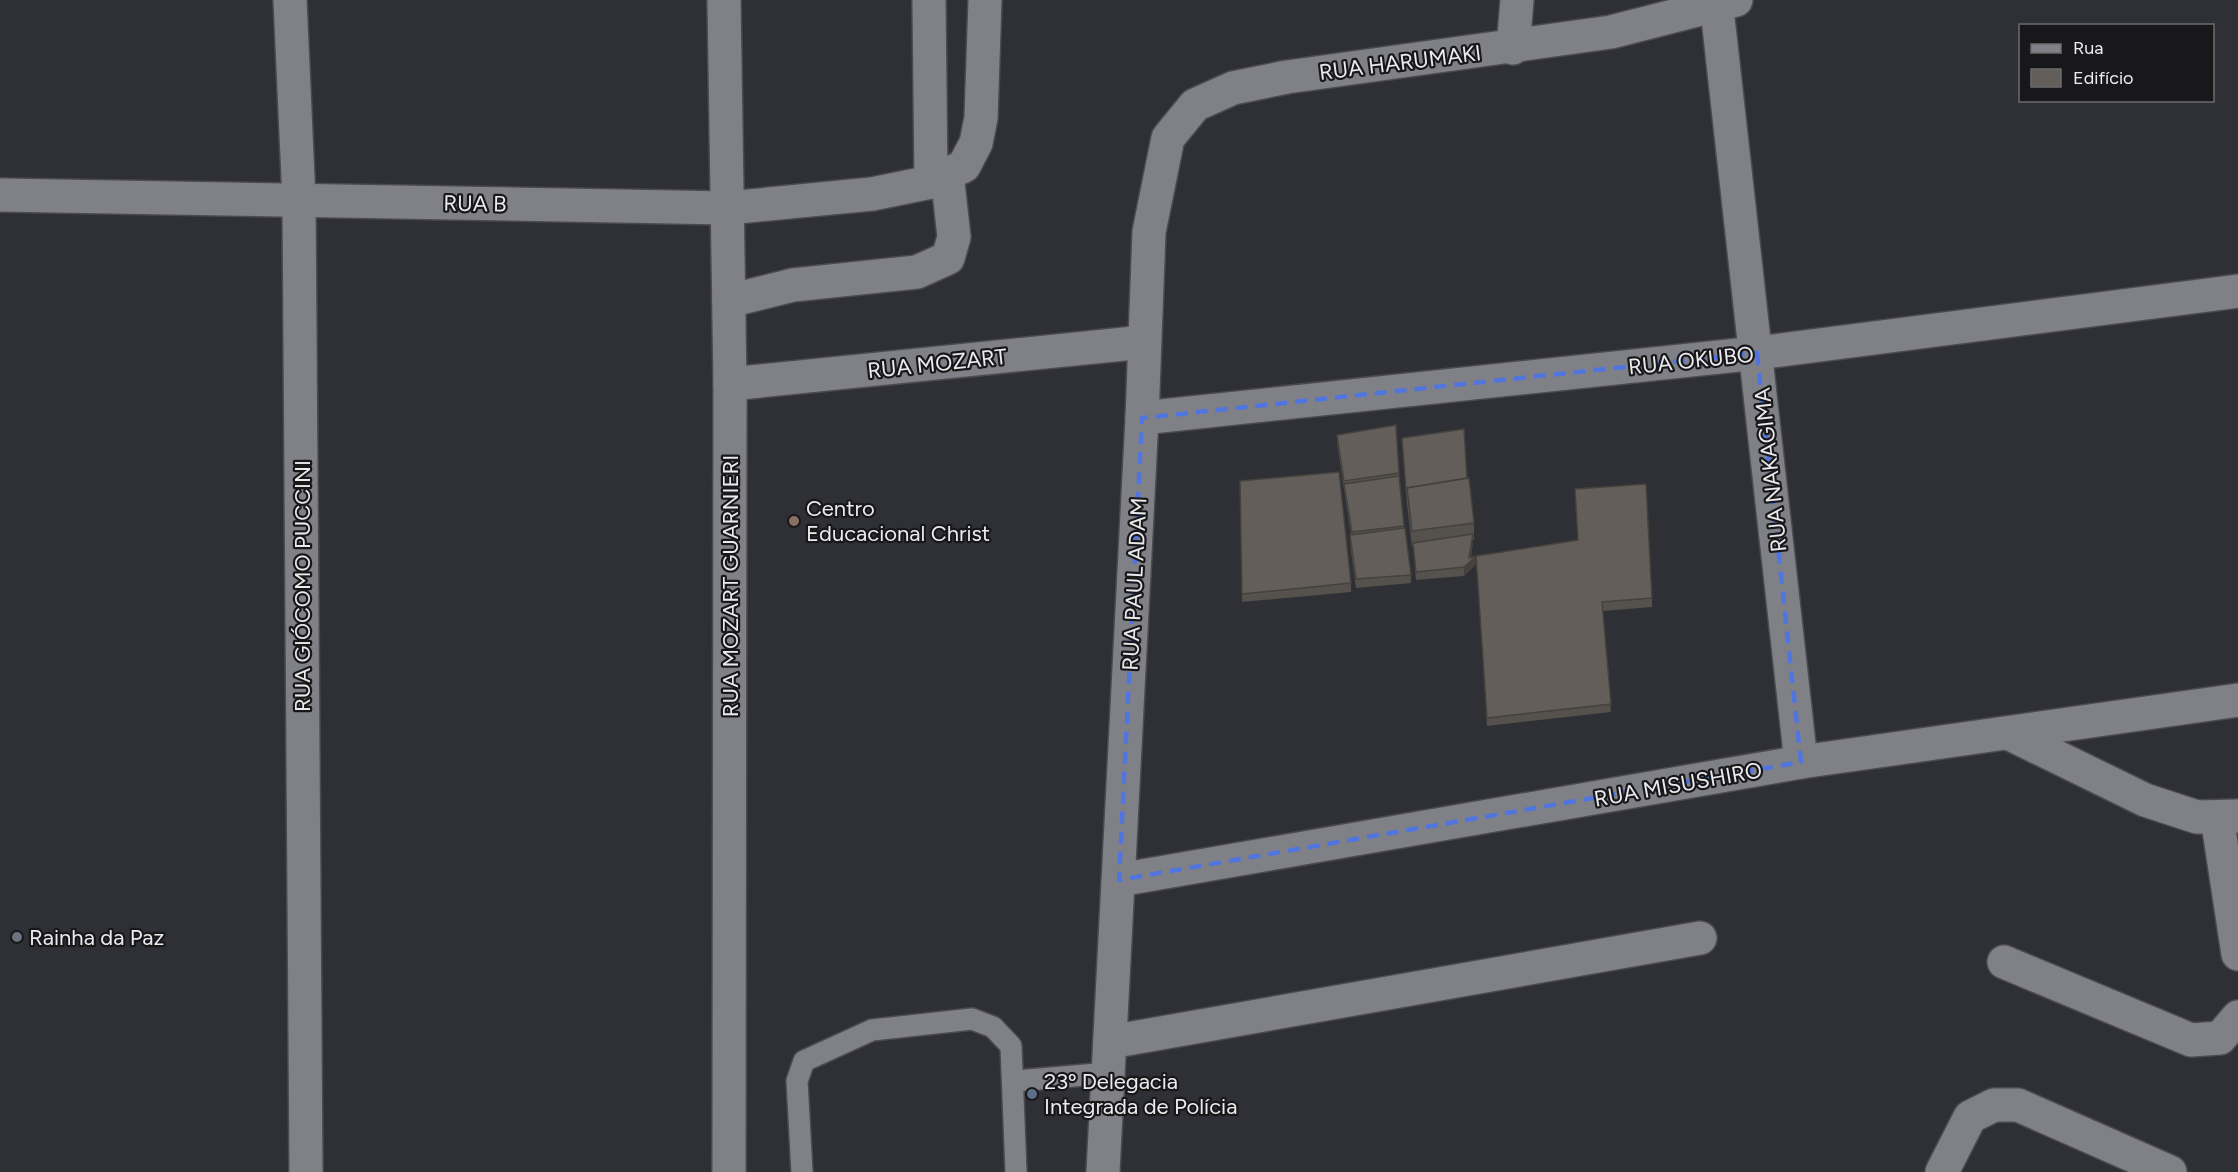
<svg xmlns="http://www.w3.org/2000/svg" width="2238" height="1172" font-family="Figtree,sans-serif">
<style>
.lines{fill:none;stroke-linecap:round;stroke-linejoin:round}
.lane-casing{stroke:#4b4b4f;stroke-width:24}
.street-casing{stroke:#4b4b4f;stroke-width:36}
.lane{stroke:#808187;stroke-width:21}
.street{stroke:#808187;stroke-width:33}
.wall{fill:#55514d}
.shaded-wall{fill:#45423e}
.building{fill:#635e59;stroke:#45423e;stroke-width:1.5}
.marked{fill:none;stroke:#5075de;stroke-width:4.5;stroke-dasharray:12 8;stroke-linejoin:round}
.education-dot{fill:#8d6e63;stroke:#18181a;stroke-width:2}
.worship-dot{fill:#6b7280;stroke:#18181a;stroke-width:2}
.service-dot{fill:#5c6f8a;stroke:#18181a;stroke-width:2}
.labels{text-anchor:middle;stroke-width:4.5;stroke-linejoin:round;paint-order:stroke}
.street-label{font-size:22px;fill:#ebebee;stroke:#18181a}
.poi-label{font-size:22px;fill:#ebebee;stroke:#18181a;text-anchor:start}
</style>
<rect width="100%" height="100%" fill="#2f3035"/>
<g class="lines">
<!-- lane casing -->
<g class="lane-casing">
<g id="lane">
<polyline points="1015,1081 1108,1073"/>
<polyline points="802,1172 797,1081 804,1061 872,1030 972,1019 993,1027 1011,1046 1016,1172"/>
</g>
</g>
<!-- street casing -->
<g class="street-casing">
<g id="street">
<polyline points="290,0 299,200 306,1172"/>
<polyline points="724,0 730,384 729,1172"/>
<polyline points="929,0 931,182"/>
<polyline points="1716,0 1801,762"/>
<polyline points="1513,48 1517,0"/>
<polyline points="0,195 728,208 872,194 931,182 964,166 976,143 981,118 985,0"/>
<polyline points="729,301 793,285 917,272 948,258 954,237 947,174"/>
<polyline points="730,384 1144,342"/>
<polyline points="1142,418 1757,353 2238,291"/>
<polyline points="2010,734 2145,800 2197,817 2238,816"/>
<polyline points="2217,817 2238,954"/>
<polyline points="1119,880 1801,762 2238,700"/>
<polyline points="2004,962 2191,1040 2220,1038 2238,1017"/>
<polyline points="1110,1042 1700,938"/>
<polyline points="1103,1172 1142,418 1149,232 1168,138 1195,105 1233,88 1287,77 1611,32 1736,0"/>
<polyline points="1942,1172 1970,1117 1994,1105 2018,1105 2170,1172"/>
</g>
</g>
<!-- lane -->
<use href="#lane" class="lane"/>
<!-- street -->
<use href="#street" class="street"/>
</g>
<!-- wall -->
<g class="wall">
<polygon points="1337,435 1399,473 1404,528 1411,575 1411,583 1356,588 1350,544 1350,535 1351,535 1337,443"/>
<polygon points="1402,438 1467,478 1474,523 1474,540 1473,540 1471,558 1476,564 1464,576 1416,580 1413,547 1412,547 1407,504"/>
<polygon points="1240,481 1351,583 1351,592 1242,602"/>
<polygon points="1476,556 1652,598 1652,607 1603,611 1611,712 1487,726"/>
</g>
<!-- shaded-wall -->
<polygon class="shaded-wall" points="1473,534 1473,543 1470,561 1476,556 1476,564 1464,576 1464,567"/>
<!-- building -->
<g class="building">
<polygon points="1396,425 1399,473 1344,481 1337,435"/>
<polygon points="1464,429 1467,478 1407,488 1406,490 1402,438"/>
<polygon points="1339,472 1351,583 1242,594 1240,481"/>
<polygon points="1399,476 1404,526 1352,532 1344,484"/>
<polygon points="1469,478 1474,523 1412,531 1407,488"/>
<polygon points="1646,484 1652,598 1602,602 1611,704 1487,718 1476,556 1578,540 1575,489"/>
<polygon points="1405,528 1411,575 1356,579 1350,535"/>
<polygon points="1473,534 1469,558 1476,556 1464,567 1416,572 1413,543"/>
</g>
<!-- marked area -->
<path class="marked" d="M1757 353 1801 762 1119 880 1142 418Z"/>
<!-- markers -->
<circle class="education-dot" cx="794" cy="521" r="6"/>
<circle class="worship-dot" cx="17" cy="937" r="6"/>
<circle class="service-dot" cx="1032" cy="1094" r="6"/>
<g class="labels">
<!-- street labels -->
<g class="street-label">
<text transform="translate(1400 62) rotate(-7)" y="8">RUA HARUMAKI</text>
<text transform="translate(475 203) rotate(1)" y="8">RUA B</text>
<text transform="translate(1691 360) rotate(-6)" y="8">RUA OKUBO</text>
<text transform="translate(937 363) rotate(-6)" y="8">RUA MOZART</text>
<text transform="translate(1770 470) rotate(-96)" y="8">RUA NAKAGIMA</text>
<text transform="translate(1134 584) rotate(-87)" y="8">RUA PAUL ADAM</text>
<text transform="translate(302 586) rotate(-90)" y="8">RUA GIÓCOMO PUCCINI</text>
<text transform="translate(730 586) rotate(-90)" y="8">RUA MOZART GUARNIERI</text>
<text transform="translate(1678 784) rotate(-10)" y="8">RUA MISUSHIRO</text>
</g>
<!-- poi labels -->
<g class="poi-label">
<text x="806" y="516">Centro<tspan x="806" dy="25">Educacional Christ</tspan></text>
<text x="29" y="945">Rainha da Paz</text>
<text x="1044" y="1089">23º Delegacia<tspan x="1044" dy="25">Integrada de Polícia</tspan></text>
</g>
</g>
<!-- legend -->
<rect x="2019" y="24" width="195" height="78" fill="#18181a" stroke="#6c6c6f" stroke-width="1.5"/>
<rect x="2031" y="44" width="30" height="9" fill="#808187" stroke="#6c6c6f" stroke-width="1.5"/>
<text x="2073" y="54" font-size="18" fill="#ebebee">Rua</text>
<rect x="2031" y="69" width="30" height="18" fill="#635e59" stroke="#6c6c6f" stroke-width="1.5"/>
<text x="2073" y="84" font-size="18" fill="#ebebee">Edifício</text>
</svg>
